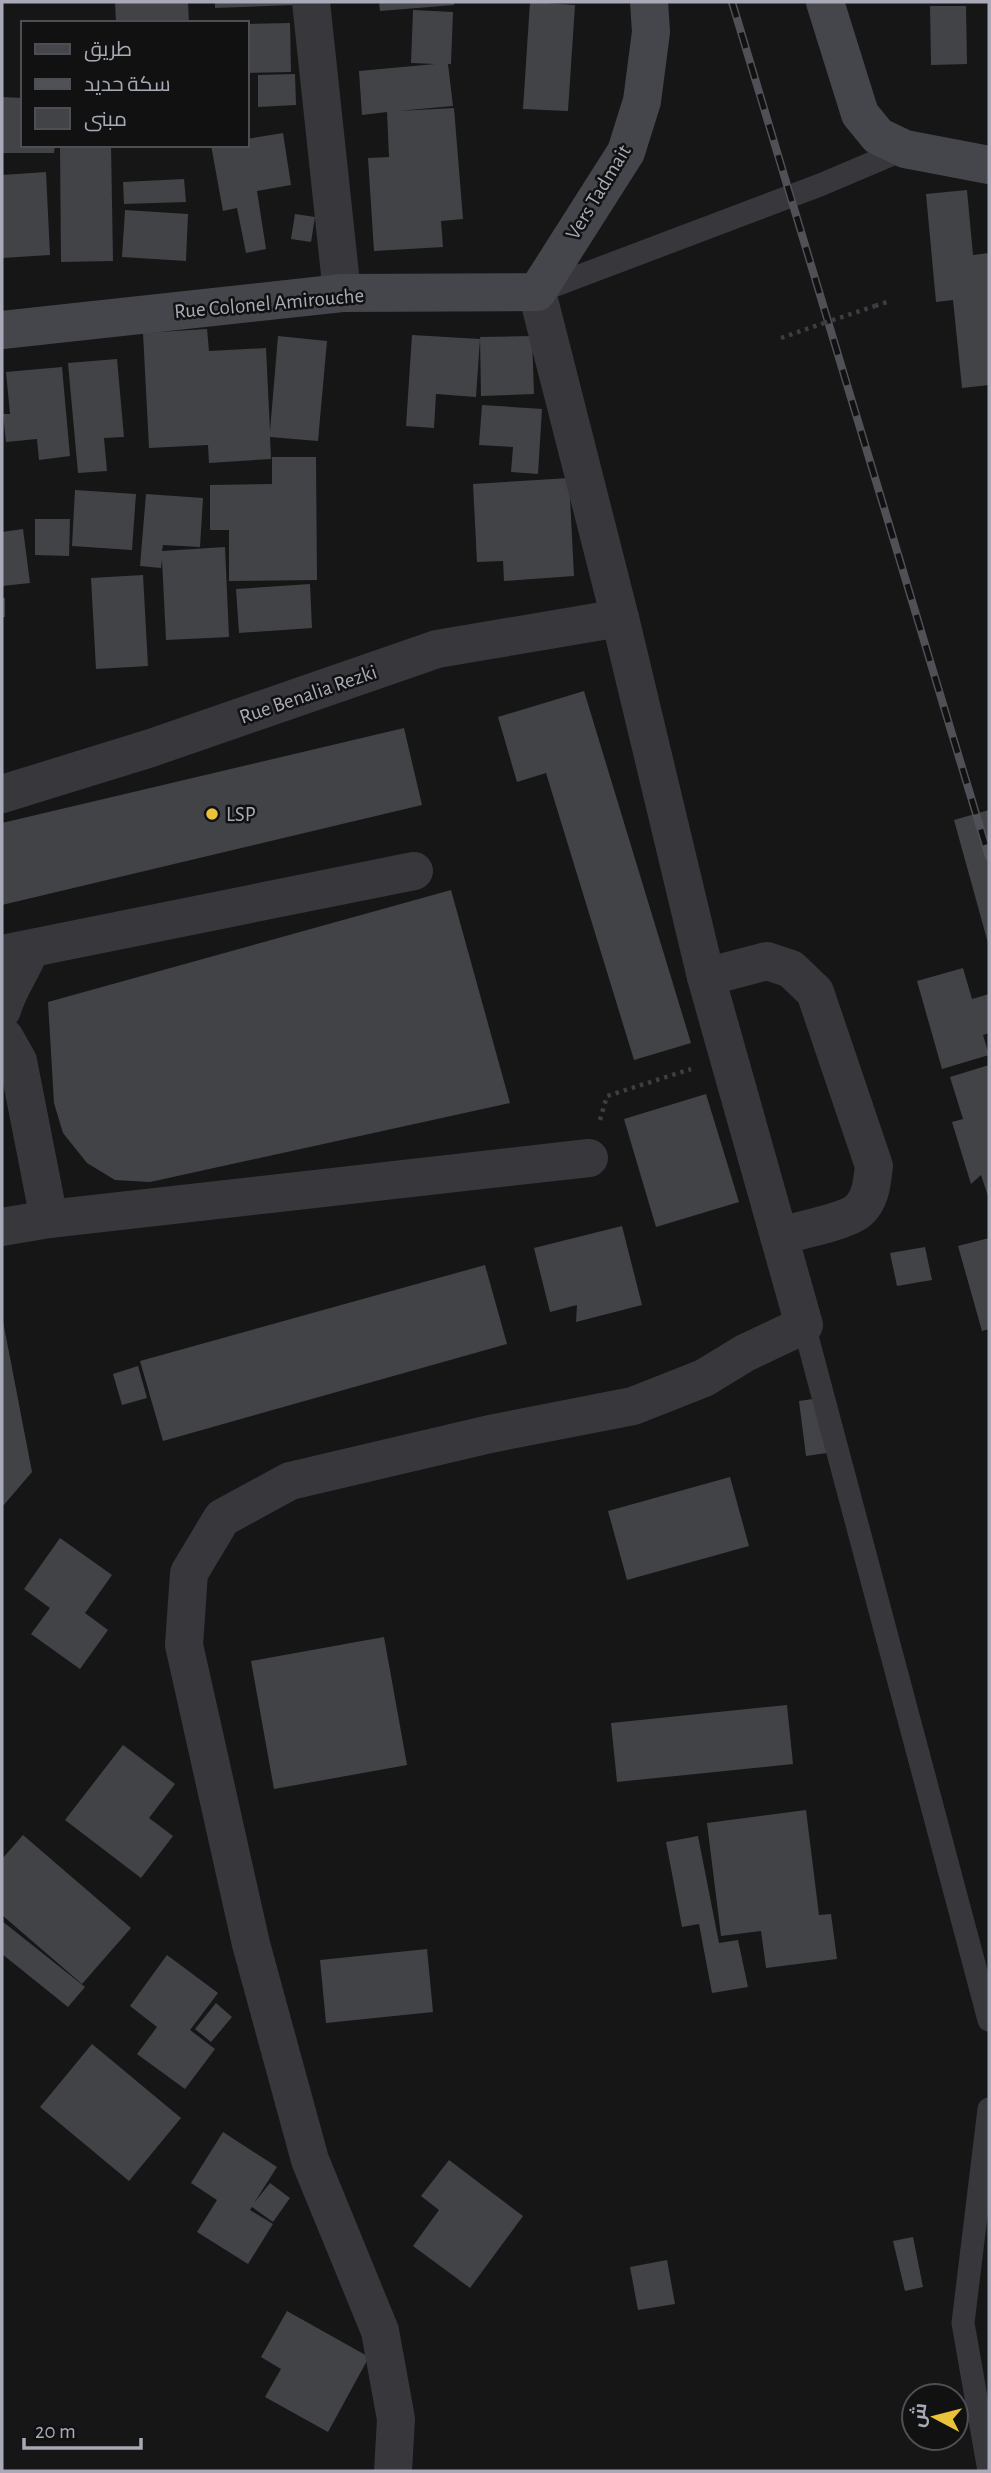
<svg xmlns="http://www.w3.org/2000/svg" width="991" height="2473" font-family="'Alegreya Sans',Cairo,sans-serif">
<style>
.building{fill:#424347}
.lines{fill:none;stroke-linecap:round;stroke-linejoin:round}
.path{stroke:#3d3e43;stroke-width:4.5;stroke-dasharray:3.5 5;stroke-linecap:butt}
.lane{stroke:#37373c;stroke-width:23}
.street{stroke:#37373c;stroke-width:38}
.secondary{stroke:#45464c;stroke-width:38}
.rail-casing{stroke:#505157;stroke-width:8}
.rail{stroke:#111112;stroke-width:5;stroke-dasharray:16;stroke-linecap:butt}
.path-bridge{stroke:#3d3e43;stroke-width:4.5;stroke-dasharray:3.5 5;stroke-linecap:butt}
.poi-dot{fill:#ebc33a;stroke:#111112;stroke-width:2.5}
.labels{text-anchor:middle;stroke-width:5;stroke-linejoin:round;paint-order:stroke}
.street-label{font-size:21px;fill:#a8abb7;stroke:#111112}
.poi-label{font-size:21px;fill:#a8abb7;stroke:#111112;text-anchor:start}
</style>
<rect width="100%" height="100%" fill="#161617"/>
<!-- building -->
<g class="building">
<polygon points="115,2 188,2 189,23 116,23"/>
<polygon points="215,2 293,2 293,5 215,8"/>
<polygon points="379,2 454,2 454,5 380,11"/>
<polygon points="530,2 575,5 568,111 523,109"/>
<polygon points="930,6 966,6 967,64 931,65"/>
<polygon points="413,10 453,12 451,64 448,64 453,106 398,111 454,108 463,219 441,221 443,247 374,251 368,158 389,157 387,112 362,115 359,71 435,64 411,63"/>
<polygon points="290,23 291,72 247,73 247,24"/>
<polygon points="295,74 296,105 258,107 258,75"/>
<polygon points="2,97 23,98 23,145 55,145 54,153 2,153"/>
<polygon points="283,133 291,185 257,191 266,249 246,253 237,208 223,211 211,145 247,145 247,139"/>
<polygon points="60,145 111,145 113,261 61,262"/>
<polygon points="46,172 50,255 2,258 2,175"/>
<polygon points="184,179 186,202 124,204 123,182"/>
<polygon points="967,190 973,255 989,253 989,385 962,388 953,300 936,302 926,194"/>
<polygon points="125,210 188,214 186,261 122,257"/>
<polygon points="295,214 315,217 311,242 291,239"/>
<polygon points="207,329 209,351 266,348 270,431 278,336 327,341 318,441 270,437 271,459 209,463 208,445 149,448 143,333"/>
<polygon points="412,335 480,339 476,397 436,394 434,428 406,426"/>
<polygon points="532,336 534,394 481,396 480,337"/>
<polygon points="117,359 124,437 104,438 107,471 78,473 68,363"/>
<polygon points="62,367 70,456 39,460 37,439 6,442 3,414 10,414 6,372"/>
<polygon points="482,405 542,409 538,474 511,472 513,447 479,445"/>
<polygon points="272,457 316,457 317,580 229,581 229,530 210,530 210,485 272,484"/>
<polygon points="569,478 574,576 504,581 503,561 477,562 473,484"/>
<polygon points="75,490 136,494 132,550 72,546"/>
<polygon points="146,494 203,498 200,547 163,545 162,551 225,547 229,637 166,640 162,560 161,568 140,566"/>
<polygon points="35,519 70,519 69,556 35,555"/>
<polygon points="23,529 30,583 2,586 2,532"/>
<polygon points="143,575 148,666 96,669 91,578"/>
<polygon points="310,584 312,628 239,633 236,589"/>
<rect x="2" y="598" width="3" height="19"/>
<polygon points="584,691 691,1043 634,1060 546,773 517,782 498,717"/>
<polygon points="404,728 422,805 2,905 2,823"/>
<polygon points="989,810 989,943 988,943 954,820"/>
<polygon points="451,890 510,1103 150,1182 115,1180 87,1163 63,1133 54,1103 48,1002"/>
<polygon points="963,968 972,999 989,994 989,1033 983,1035 989,1055 942,1069 917,981"/>
<polygon points="989,1065 989,1199 981,1175 971,1184 952,1122 963,1119 950,1077"/>
<polygon points="706,1094 739,1202 656,1227 624,1119"/>
<polygon points="622,1226 642,1305 576,1322 577,1305 550,1312 534,1248"/>
<polygon points="989,1238 989,1329 982,1331 958,1246"/>
<polygon points="925,1247 932,1280 897,1286 890,1253"/>
<polygon points="485,1265 507,1344 163,1441 140,1361"/>
<polygon points="2,1316 32,1472 2,1507"/>
<polygon points="138,1366 147,1398 122,1405 113,1374"/>
<polygon points="834,1396 841,1451 806,1456 799,1401"/>
<polygon points="730,1477 749,1546 627,1580 608,1511"/>
<polygon points="60,1538 112,1575 85,1613 108,1630 80,1669 31,1634 50,1608 24,1589"/>
<polygon points="384,1637 407,1765 274,1789 251,1661"/>
<polygon points="787,1705 793,1764 617,1782 611,1723"/>
<polygon points="123,1745 175,1784 149,1818 173,1836 141,1878 65,1820"/>
<polygon points="806,1810 819,1915 831,1914 837,1959 766,1968 761,1931 721,1936 707,1823"/>
<polygon points="23,1835 131,1928 82,1984 2,1915 2,1859"/>
<polygon points="698,1836 719,1943 738,1940 748,1987 712,1993 699,1924 682,1927 666,1842"/>
<polygon points="2,1921 85,1987 68,2007 2,1954"/>
<polygon points="427,1949 433,2012 326,2023 320,1960"/>
<polygon points="167,1955 218,1993 190,2030 215,2049 185,2089 137,2054 157,2027 130,2006"/>
<polygon points="216,2003 232,2017 211,2042 195,2029"/>
<polygon points="92,2044 181,2118 129,2181 40,2107"/>
<polygon points="223,2132 277,2167 254,2203 270,2183 290,2198 273,2222 252,2207 250,2210 273,2224 248,2264 197,2232 217,2200 191,2183"/>
<polygon points="449,2160 523,2216 470,2288 413,2246 439,2210 421,2196"/>
<polygon points="913,2237 923,2287 905,2291 893,2241"/>
<polygon points="667,2260 675,2304 638,2310 630,2267"/>
<polygon points="287,2311 369,2357 328,2432 265,2397 281,2369 261,2357"/>
</g>
<g class="lines">
<!-- path -->
<g class="path">
<polyline points="875,306 890,301"/>
<polyline points="781,338 824,323"/>
<polyline points="600,1120 607,1096 691,1069"/>
</g>
<!-- lane -->
<g class="lane">
<polyline points="540,291 820,185 905,149"/>
<polyline points="804,1325 989,2020"/>
<polyline points="989,2471 963,2323 989,2109"/>
</g>
<!-- street -->
<g class="street">
<polyline points="311,2 342,293"/>
<polyline points="2,794 151,748 437,649 620,618"/>
<polyline points="2,954 414,871"/>
<path d="M706 977 767 961 791 969 815 992 874 1166C872 1182 871 1200 858 1211 845 1222 796 1231 779 1236"/>
<path d="M2 1010C8 988 22 971 30 949"/>
<polyline points="2,1037 5,1038 18,1061 49,1219"/>
<polyline points="2,1227 49,1219 589,1158"/>
<polyline points="393,2471 396,2419 380,2331 310,2160 251,1944 184,1645 189,1573 222,1518 290,1481 490,1434 633,1406 704,1378 745,1353 804,1325 706,977 620,618 537,292"/>
</g>
<!-- secondary -->
<g class="secondary">
<polyline points="825,2 860,114 878,136 905,149 989,165"/>
<polyline points="2,330 342,293 537,292 626,152 642,101 651,32 649,2"/>
</g>
<!-- rail casing -->
<g class="rail-casing">
<polyline id="rail" points="732,2 989,857"/>
</g>
<!-- rail -->
<use href="#rail" class="rail"/>
<!-- path-bridge -->
<polyline class="path-bridge" points="824,323 875,306"/>
</g>
<!-- markers -->
<circle class="poi-dot" cx="212" cy="814" r="7"/>
<g class="labels">
<!-- street labels -->
<g class="street-label">
<text transform="translate(598 192) rotate(-59)" y="7">Vers Tadmait</text>
<text transform="translate(269 303) rotate(-5)" y="7">Rue Colonel Amirouche</text>
<text transform="translate(308 694) rotate(-19)" y="7">Rue Benalia Rezki</text>
</g>
<!-- poi labels -->
<g class="poi-label">
<text x="226" y="821">LSP</text>
</g>
</g>
<!-- border -->
<rect width="991" height="2473" fill="none" stroke="#a8abb7" stroke-width="7"/>
<!-- legend -->
<rect x="21" y="21" width="228" height="126" fill="#111112" stroke="#4d4f54" stroke-width="2"/>
<rect x="35" y="44" width="35" height="10" fill="#45464c" stroke="#4d4f54" stroke-width="2"/>
<text x="84" y="56" font-size="21" fill="#a8abb7">طريق</text>
<rect x="35" y="79" width="35" height="10" fill="#505157" stroke="#4d4f54" stroke-width="2"/>
<text x="84" y="91" font-size="21" fill="#a8abb7">سكة حديد</text>
<rect x="35" y="108" width="35" height="21" fill="#424347" stroke="#4d4f54" stroke-width="2"/>
<text x="84" y="126" font-size="21" fill="#a8abb7">مبنى</text>
<!-- north arrow -->
<g transform="translate(935 2417) rotate(277)"><circle r="33" fill="#111112" stroke="#4d4f54" stroke-width="2"/>
<path d="M0-5L12 26L0 18L-12 26Z" fill="#ebc33a"/>
<text y="-10" font-size="19" font-weight="bold" text-anchor="middle" fill="#a8abb7">ش</text>
</g>
<!-- scale -->
<path d="M24 2438v10h117v-10" fill="none" stroke="#a8abb7" stroke-width="3.5"/>
<text x="35" y="2438" font-size="21" fill="#a8abb7" stroke="#111112" stroke-width="5" paint-order="stroke">20 m</text>
</svg>
